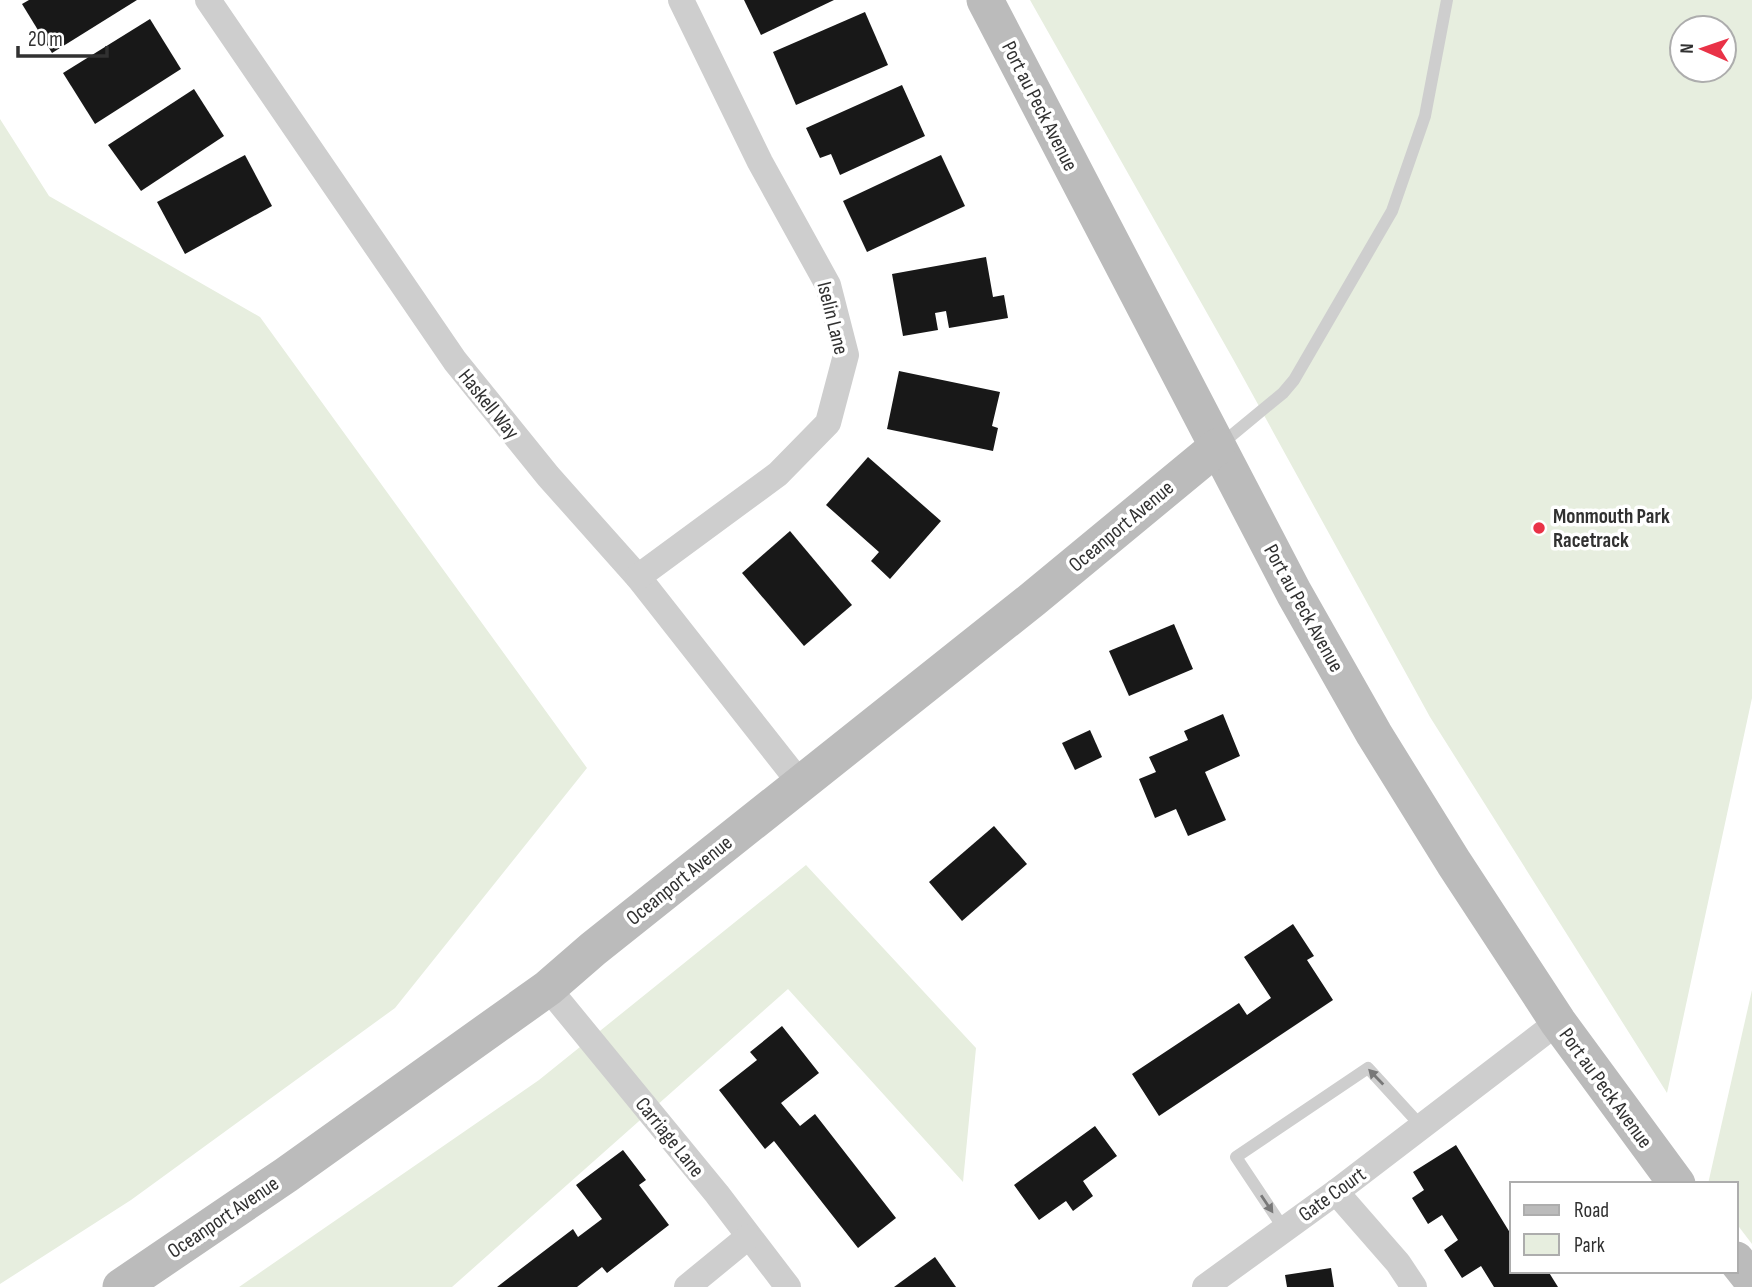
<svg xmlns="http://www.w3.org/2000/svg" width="1752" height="1287" font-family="'Sofia Sans Condensed',sans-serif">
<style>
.green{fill:#e7eedf;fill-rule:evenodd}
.building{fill:#181818}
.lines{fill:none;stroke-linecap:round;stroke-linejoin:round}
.lane{stroke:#cecece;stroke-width:12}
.street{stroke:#cecece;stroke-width:26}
.secondary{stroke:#bbb;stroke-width:37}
.oneway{fill:#787878}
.poi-dot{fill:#e93247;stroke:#fff;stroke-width:2.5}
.labels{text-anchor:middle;stroke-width:7;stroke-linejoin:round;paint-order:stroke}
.street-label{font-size:21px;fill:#313131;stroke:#fff}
.poi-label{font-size:21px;font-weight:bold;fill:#313131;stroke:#fff;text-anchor:start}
</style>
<rect width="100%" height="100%" fill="#fff"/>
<!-- green -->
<g class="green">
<path d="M1030 0H1752V698L1667 1093 1430 717 1233 359ZM1682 28H1724V70H1682Z"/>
<polygon points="0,119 49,196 260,317 587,768 395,1008 131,1200 0,1284"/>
<polygon points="806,865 976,1048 963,1182 788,989 452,1287 239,1287 539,1080"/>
<polygon points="1752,990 1752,1244 1736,1223 1736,1184 1708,1184"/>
</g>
<!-- building -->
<g class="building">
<polygon points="29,0 137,0 52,53 22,4"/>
<polygon points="744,0 834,0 761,35"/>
<polygon points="865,12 888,65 796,105 773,52"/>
<polygon points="150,19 181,69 95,124 63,73"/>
<polygon points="902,85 925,136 840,175 831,154 820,158 806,128"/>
<polygon points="194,89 224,136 141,191 108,145"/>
<polygon points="245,155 272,206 185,254 157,202"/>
<polygon points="941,155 965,206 867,252 843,201"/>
<polygon points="986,257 993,297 1004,295 1008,318 949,328 946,311 935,313 938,330 903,336 892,274"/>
<polygon points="899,371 1000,392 992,426 998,428 993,451 887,429"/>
<polygon points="868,457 941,521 890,579 871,561 879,552 826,505"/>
<polygon points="790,531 852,605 804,646 742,573"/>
<polygon points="1174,624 1193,669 1129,696 1109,651"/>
<polygon points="1223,714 1240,756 1205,772 1226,820 1188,836 1176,809 1155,818 1139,779 1156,772 1149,757 1188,740 1184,731"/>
<polygon points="1090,730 1102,757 1075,770 1062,743"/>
<polygon points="994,826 1027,864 962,921 929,882"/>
<polygon points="1293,924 1314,956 1307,960 1333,1000 1159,1116 1132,1074 1239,1003 1247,1015 1271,998 1244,957"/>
<polygon points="782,1026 819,1073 781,1103 800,1126 815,1114 896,1218 858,1248 774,1141 765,1149 719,1090 757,1060 750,1052"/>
<polygon points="1095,1126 1117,1156 1083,1181 1093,1196 1073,1211 1066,1201 1039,1220 1014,1185"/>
<polygon points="1456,1145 1512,1236 1512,1271 1548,1271 1558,1287 1494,1287 1481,1266 1462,1278 1444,1250 1458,1240 1442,1215 1428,1224 1412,1198 1424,1190 1413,1172"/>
<polygon points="623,1150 646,1180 639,1185 669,1225 607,1273 602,1267 577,1287 497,1287 573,1229 578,1237 602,1219 576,1185"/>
<polygon points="935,1257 956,1287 894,1287"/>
<polygon points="1331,1268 1334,1287 1287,1287 1285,1275"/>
</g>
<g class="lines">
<!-- lane -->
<g class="lane">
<polyline points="1220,445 1283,393 1294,380 1392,211 1425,116 1447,0"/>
<polyline points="1284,1229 1236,1157 1368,1068 1422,1127"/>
</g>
<!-- street -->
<g class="street">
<polyline points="208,0 455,361 548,476 638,577 800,783"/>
<polyline points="638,577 778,474 828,423 846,355 828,285 760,162 681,0"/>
<polyline points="548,988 717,1194 788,1287"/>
<polyline points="1336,1192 1398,1263 1414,1287"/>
<polyline points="687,1287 748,1237"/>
<polyline points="1205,1287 1336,1192 1558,1022"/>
</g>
<!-- secondary -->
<g class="secondary">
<polyline points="985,0 1294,593 1374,734 1454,863 1558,1022 1677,1184"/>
<polyline points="1736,1260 1752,1280"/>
<polyline points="121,1287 286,1175 548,988 593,949 1033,599 1217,447"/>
</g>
</g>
<!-- one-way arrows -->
<defs><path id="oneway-solid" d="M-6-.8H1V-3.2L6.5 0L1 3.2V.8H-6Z" transform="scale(1.75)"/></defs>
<g class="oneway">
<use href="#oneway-solid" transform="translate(1376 1077) rotate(-134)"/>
<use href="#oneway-solid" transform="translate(1267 1204) rotate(56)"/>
</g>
<!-- markers -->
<circle class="poi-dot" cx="1539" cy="528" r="7"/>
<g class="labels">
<!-- street labels -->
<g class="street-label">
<text transform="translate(1040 106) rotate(63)" y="7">Port au Peck Avenue</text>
<text transform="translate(833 318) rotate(76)" y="7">Iselin Lane</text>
<text transform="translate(489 404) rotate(51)" y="7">Haskell Way</text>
<text transform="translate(1121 526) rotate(-40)" y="7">Oceanport Avenue</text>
<text transform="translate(1304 608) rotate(61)" y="7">Port au Peck Avenue</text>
<text transform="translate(679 880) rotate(-39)" y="7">Oceanport Avenue</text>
<text transform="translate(1606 1088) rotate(54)" y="7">Port au Peck Avenue</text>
<text transform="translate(670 1137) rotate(51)" y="7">Carriage Lane</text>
<text transform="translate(1332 1194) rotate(-36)" y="7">Gate Court</text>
<text transform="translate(223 1217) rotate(-34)" y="7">Oceanport Avenue</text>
</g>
<!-- poi labels -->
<g class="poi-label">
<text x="1553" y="523">Monmouth Park<tspan x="1553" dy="24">Racetrack</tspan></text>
</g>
</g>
<!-- legend -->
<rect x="1510" y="1182" width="228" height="91" fill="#ffffff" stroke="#adadad" stroke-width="2"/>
<rect x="1524" y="1205" width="35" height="10" fill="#bbbbbb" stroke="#adadad" stroke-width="2"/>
<text x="1574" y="1217" font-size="21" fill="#313131">Road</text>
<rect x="1524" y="1234" width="35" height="21" fill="#e7eedf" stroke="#adadad" stroke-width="2"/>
<text x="1574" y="1252" font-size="21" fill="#313131">Park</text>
<!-- north arrow -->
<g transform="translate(1703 49) rotate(272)"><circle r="33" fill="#ffffff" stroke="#adadad" stroke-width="2"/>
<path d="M0-5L12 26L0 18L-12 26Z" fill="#e93247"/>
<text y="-10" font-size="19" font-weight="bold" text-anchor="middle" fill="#313131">N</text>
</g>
<!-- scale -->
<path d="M18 46v10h89v-10" fill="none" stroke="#313131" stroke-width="3.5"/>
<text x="28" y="46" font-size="21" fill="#313131" stroke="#ffffff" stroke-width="5" paint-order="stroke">20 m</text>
</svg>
